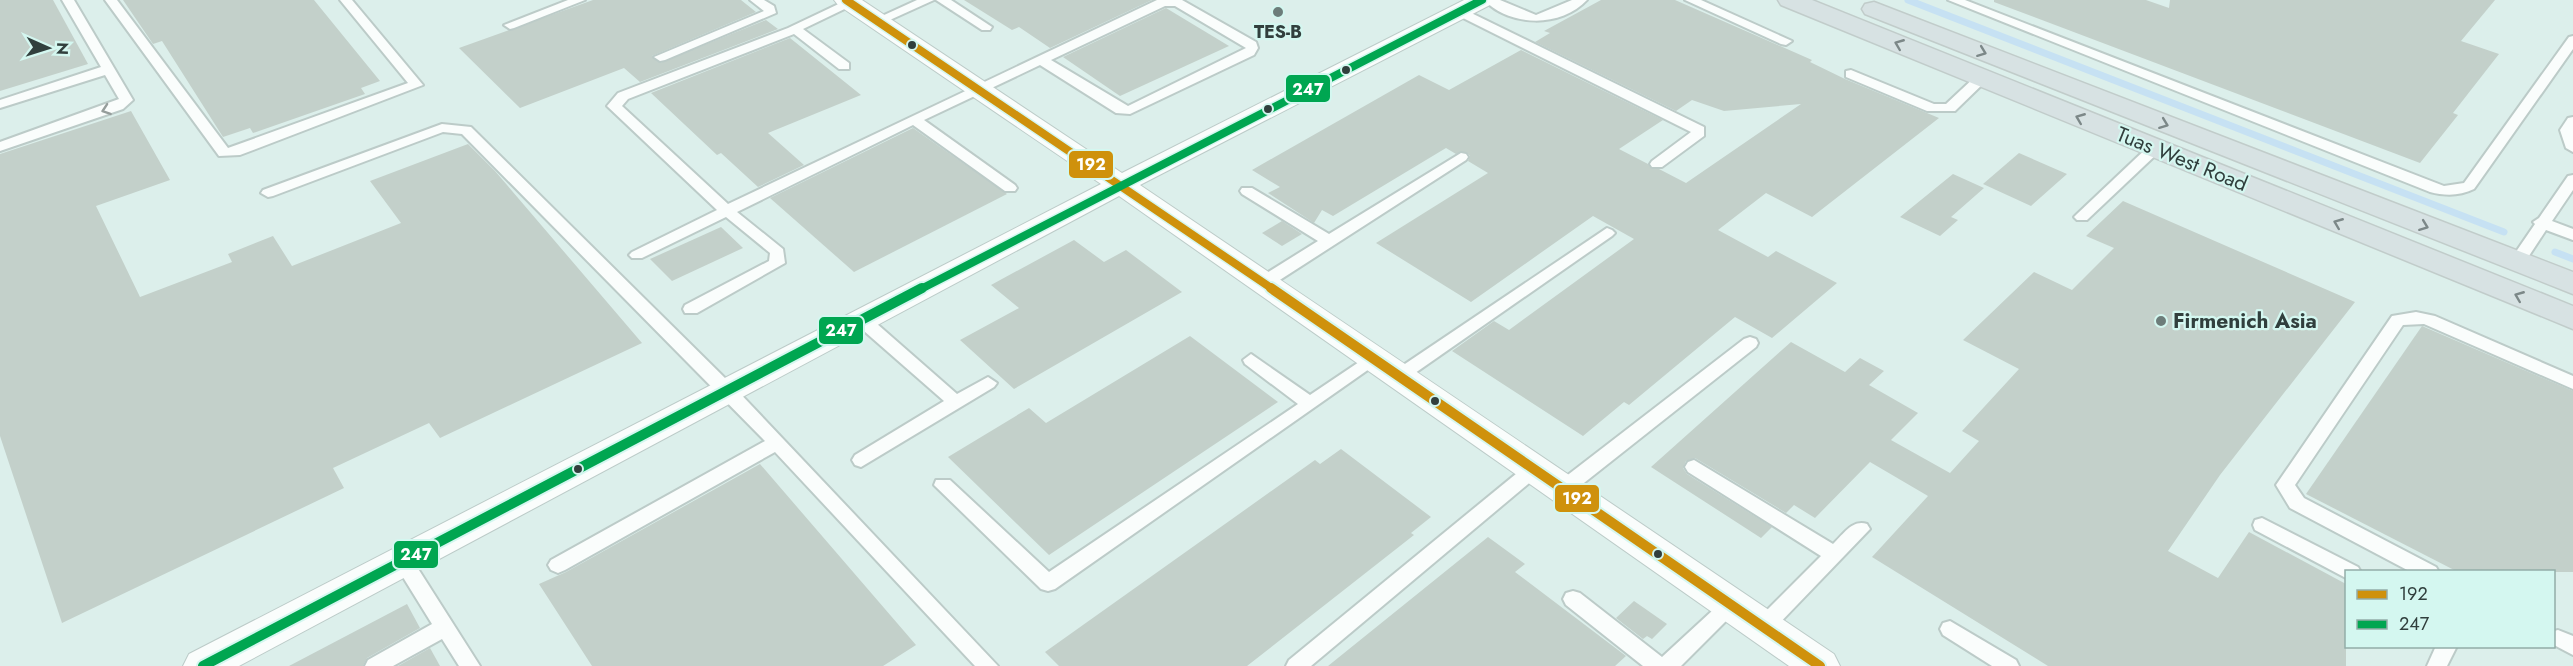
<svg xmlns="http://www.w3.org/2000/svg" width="2573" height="666" font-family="Jost,sans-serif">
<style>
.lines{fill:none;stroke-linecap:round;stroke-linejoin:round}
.stream{stroke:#c6e1f3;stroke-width:7}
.building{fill:#c3d0ca}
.lane-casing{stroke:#bccbc8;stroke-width:4}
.street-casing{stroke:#bccbc8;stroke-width:2}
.primary-casing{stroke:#c1ccca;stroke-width:3}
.lane{fill:#fafdfc;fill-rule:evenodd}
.street{fill:#fafdfc;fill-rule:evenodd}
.primary{fill:#d7e2e3;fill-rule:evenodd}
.bus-1-far1-casing{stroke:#d4f7f0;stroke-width:11}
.bus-1-casing{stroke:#d4f7f0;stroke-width:14}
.bus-2-far1-casing{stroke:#d4f7f0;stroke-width:11}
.bus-2-casing{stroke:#d4f7f0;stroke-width:14}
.bus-1-far1{stroke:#cf910c;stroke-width:8}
.bus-1{stroke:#cf910c;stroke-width:10}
.bus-2-far1{stroke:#00a651;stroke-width:8}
.bus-2{stroke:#00a651;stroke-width:10}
.oneway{stroke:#7c8888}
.oneway2{stroke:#969e9c}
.poi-dot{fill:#6d7d7a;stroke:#d4f7f0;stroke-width:2}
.bus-dot{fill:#313f3d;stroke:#d4f7f0;stroke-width:2}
.labels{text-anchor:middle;stroke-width:4.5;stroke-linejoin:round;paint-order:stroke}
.far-poi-label{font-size:18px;font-weight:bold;fill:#313f3d;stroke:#d4f7f0}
.street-label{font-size:21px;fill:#313f3d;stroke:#d4f7f0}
.poi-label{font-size:21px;font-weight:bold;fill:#313f3d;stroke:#d4f7f0;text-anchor:start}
.line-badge{stroke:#d4f7f0;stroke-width:2}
.badge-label{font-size:16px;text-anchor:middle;font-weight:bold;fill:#fff}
</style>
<rect width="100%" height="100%" fill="#dcefeb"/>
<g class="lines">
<!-- stream -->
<g class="stream">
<polyline points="1908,0 2504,232"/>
<polyline points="2555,252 2573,259"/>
</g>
</g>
<!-- building -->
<g class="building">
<polygon points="0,0 53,0 88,64 0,91"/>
<polygon points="123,0 314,0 380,81 361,88 365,94 253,133 250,128 223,137 162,41 153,44"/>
<polygon points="593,0 741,0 756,12 652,56 660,63 766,20 778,29 640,82 624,68 520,108 459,48"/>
<polygon points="964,0 1152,0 1050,48 1019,27 1012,30"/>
<polygon points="1601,0 1675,0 1812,60 1810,62 1845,79 1939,118 1812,217 1766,193 1718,230 1768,257 1776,251 1837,283 1772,338 1735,317 1629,405 1624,402 1583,436 1452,351 1494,321 1509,330 1634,239 1593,216 1471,302 1376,243 1488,173 1468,161 1470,156 1466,152 1456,154 1446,148 1333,216 1322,210 1314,223 1268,193 1280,187 1252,170 1419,75 1449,90 1521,50 1663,120 1619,149 1648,164 1652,169 1659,169 1686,183 1801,104 1724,111 1692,100 1676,111 1535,42 1550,33 1544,31"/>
<polygon points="1994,0 2146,0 2169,8 2170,0 2495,0 2461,41 2499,54 2453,113 2458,115 2420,163 1994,2"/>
<polygon points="1166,8 1229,46 1120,96 1063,57"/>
<polygon points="790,38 861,95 768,133 804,165 758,187 721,153 717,155 651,93"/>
<polygon points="131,111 170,180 96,206 140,297 232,262 228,254 273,236 292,266 401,223 370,181 468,144 495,171 642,343 440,438 429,423 333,468 344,488 62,623 0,436 0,154"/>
<polygon points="913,128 1007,194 854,272 770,198"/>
<polygon points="2019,153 2067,174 2031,206 1983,184"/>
<polygon points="1953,174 1984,188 1951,217 1958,220 1940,236 1900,217"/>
<polygon points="2123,201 2355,302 2220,475 2168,551 2218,578 2249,532 2346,584 2346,666 2048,666 1872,557 1928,496 1870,462 1815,518 1794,505 1786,513 1695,458 1686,461 1683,468 1687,474 1772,527 1761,538 1651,467 1791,342 1845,372 1860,358 1884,371 1869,385 1918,413 1891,440 1950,473 1979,441 1962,431 2019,369 1963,340 2034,272 2072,290 2114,248 2086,236"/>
<polygon points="1282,221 1302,234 1282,246 1262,233"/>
<polygon points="721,227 743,248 672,281 650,259"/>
<polygon points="1074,240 1104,262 1126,250 1182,292 1014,389 960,340 1019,308 991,285"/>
<polygon points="2422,326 2573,391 2573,572 2458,572 2306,494"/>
<polygon points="1190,336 1278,402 1049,555 948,457 1029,408 1046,423"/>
<polygon points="1341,449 1431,517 1411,533 1414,535 1247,666 1059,666 1045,652 1315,460 1320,464"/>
<polygon points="760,464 916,645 883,666 592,666 539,584 566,572"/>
<polygon points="1488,537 1525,564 1515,572 1626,656 1615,666 1328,666"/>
<polygon points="1634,601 1667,624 1652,639 1647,636 1643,639 1616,618"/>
<polygon points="407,604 420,628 367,658 363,666 289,666"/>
<polygon points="430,648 440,666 398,666"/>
</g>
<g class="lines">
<!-- lane casing -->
<g class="lane-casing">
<g id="lane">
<polygon points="62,0 74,0 133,100 123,109 0,151 0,142 119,99 105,75 0,108 0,100 101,67"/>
<polygon points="105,0 117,0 228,148 408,83 340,0 352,0 423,85 240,155 219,156"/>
<polygon points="568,0 585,0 514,28 510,29 504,25"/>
<polygon points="750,0 764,0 774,6 776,13 665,60 660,61 654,57 764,11"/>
<path d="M847 0H855L857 3 803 29 849 63V69H839L794 34 628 99 622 106 728 204 1157 0H1182L1256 42 1258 48 1254 55 1130 114 1116 113 1040 65 924 120 1015 185 1017 188 1015 191H1005L913 125 737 212 783 249 785 263 697 313H685L683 309 685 305 769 261 770 253 726 217 642 258H632L629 255 632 252 717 210 607 106 618 93 788 28ZM1165 6H1175L1246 48 1128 106 1051 60Z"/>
<polygon points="917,0 934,0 881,24 877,25 871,21"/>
<polygon points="936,0 951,0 992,27 990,30 982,30"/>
<path d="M1484 0H1500L1536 15 1572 0H1587C1561 28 1510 27 1484 0Z"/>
<polygon points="1685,0 1701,0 1792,41 1786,45 1781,44"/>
<path d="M1948 0H1965L2444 186 2464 183 2569 37 2573 36V49L2474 189C2460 196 2445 196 2430 192Z"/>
<polygon points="1459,7 1704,127 1704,136 1662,167 1652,167 1650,164 1652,161 1691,132 1455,14 1455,8"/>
<polygon points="1851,70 1934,104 1946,104 1977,75 1982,74 1989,78 1955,111 1927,111 1846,77 1846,71"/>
<polygon points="2573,117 2573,152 2566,148 2560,130 2568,118"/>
<polygon points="442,124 471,127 733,386 998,666 975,666 775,452 565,570 558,573 551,570 548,565 551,560 765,441 462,134 443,132 273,196 268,197 261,193 263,190"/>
<polygon points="2155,144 2162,148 2160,151 2087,220 2077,220 2074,217 2077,214 2150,145"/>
<polygon points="1461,153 1466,154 1468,157 1466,160 1269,287 1257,287 1255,283 1257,279 1318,241 1242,194 1240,191 1242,188 1252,188 1329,234"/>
<polygon points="2573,175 2573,190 2552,221 2573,229 2573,240 2546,230 2523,265 2511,265 2509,262 2535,224 2533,222 2539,218 2568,176"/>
<polygon points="1607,228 1612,230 1615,233 1612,236 1405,380 1393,380 1390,376 1393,372"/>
<polygon points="2416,312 2435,316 2573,376 2573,389 2424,324 2403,325 2295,485 2304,498 2436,567 2439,572 2411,572 2290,508 2276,485 2392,316"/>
<polygon points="862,315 868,316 957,394 988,377 997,383 994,387 861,467 855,465 852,460 855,455 944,401 856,324 854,320 856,316"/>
<polygon points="1750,337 1756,339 1758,343 1756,347 1570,494 1556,494 1554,489 1556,484 1744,339"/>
<polygon points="1251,354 1310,395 1368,356 1374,354 1382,360 1055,589 1048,591 1041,589 934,485 936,480 950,480 1049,572 1298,404 1245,364 1243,360"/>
<path d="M1694 460 1833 544C1843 535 1852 519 1867 524L1870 529 1770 633 1763 635 1756 633 1753 627 1756 621 1821 556 1688 472 1685 467 1688 462Z"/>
<polygon points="1534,462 1540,464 1543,469 1540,474 1311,666 1286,666 1289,660 1528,464"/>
<polygon points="2262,518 2358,567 2361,572 2346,572 2346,578 2344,577 2255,530 2253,525 2255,520"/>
<polygon points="403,553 410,556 480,666 459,666 442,639 393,666 365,666 368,660 432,624 393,561 396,556"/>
<polygon points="1573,591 1580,593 1662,657 1725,599 1732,597 1739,599 1742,605 1681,666 1643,666 1566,605 1563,599 1566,593"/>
<polygon points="1950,621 2016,660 2019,666 1992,666 1943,635 1940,629 1943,623"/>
<polygon points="2558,630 2573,636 2573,655 2554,645 2554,631"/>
<polygon points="2436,646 2457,646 2447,666 2427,666"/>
</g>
</g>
<!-- street casing -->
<g class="street-casing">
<polygon id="street" points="834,0 862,0 1122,173 1464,0 1494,0 1490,5 1140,185 1834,654 1840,666 1789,666 1119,196 239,666 183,666 189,654 1101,184 838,5"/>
</g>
<!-- primary casing -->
<g class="primary-casing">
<g id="primary">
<polygon points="1778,0 1812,0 2573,306 2573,329 1781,5"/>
<polygon points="1874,2 2573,272 2573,294 1865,14 1862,9 1865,4"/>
</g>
</g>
<!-- lane -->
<use href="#lane" class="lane"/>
<!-- street -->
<use href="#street" class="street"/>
<!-- primary -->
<use href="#primary" class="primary"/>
<!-- bus-1-far1 casing -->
<g class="bus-1-far1-casing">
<polyline id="bus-1-far1" points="846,0 1274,290"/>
</g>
<!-- bus-1 casing -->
<g class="bus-1-casing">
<polyline id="bus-1" points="1271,288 1820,666"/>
</g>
<!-- bus-2-far1 casing -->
<g class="bus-2-far1-casing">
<polyline id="bus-2-far1" points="919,290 1482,0"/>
</g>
<!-- bus-2 casing -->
<g class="bus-2-casing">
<polyline id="bus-2" points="203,666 922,288"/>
</g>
<!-- bus-1-far1 -->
<use href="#bus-1-far1" class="bus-1-far1"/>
<!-- bus-1 -->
<use href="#bus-1" class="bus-1"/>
<!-- bus-2-far1 -->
<use href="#bus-2-far1" class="bus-2-far1"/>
<!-- bus-2 -->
<use href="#bus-2" class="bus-2"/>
</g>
<!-- one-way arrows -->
<defs><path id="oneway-chevron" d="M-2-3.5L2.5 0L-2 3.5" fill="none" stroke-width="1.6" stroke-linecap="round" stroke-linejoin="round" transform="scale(1.5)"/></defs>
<g class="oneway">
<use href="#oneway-chevron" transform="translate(1899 44) rotate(-158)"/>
<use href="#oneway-chevron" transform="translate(1982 52) rotate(21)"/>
<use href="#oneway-chevron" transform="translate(2080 118) rotate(-158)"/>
<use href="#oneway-chevron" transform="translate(2164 124) rotate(21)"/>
<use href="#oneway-chevron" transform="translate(2338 223) rotate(-158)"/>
<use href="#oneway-chevron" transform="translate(2424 226) rotate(21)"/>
<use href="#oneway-chevron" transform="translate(2519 296) rotate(-158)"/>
</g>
<use class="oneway2" href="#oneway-chevron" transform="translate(106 110) rotate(161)"/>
<!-- markers -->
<g class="poi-dot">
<circle cx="1278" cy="12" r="6"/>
<circle cx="2161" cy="321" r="6"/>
</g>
<g class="bus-dot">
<circle cx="912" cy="45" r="5"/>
<circle cx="1346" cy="70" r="5"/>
<circle cx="1268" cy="109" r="5"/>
<circle cx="1435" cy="401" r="5"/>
<circle cx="578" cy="469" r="5"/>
<circle cx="1658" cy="554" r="5"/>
</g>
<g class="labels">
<!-- far-poi labels -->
<g class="far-poi-label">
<text x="1278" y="38">TES-B</text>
</g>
<!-- street labels -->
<g class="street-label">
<text transform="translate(2182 159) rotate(22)" y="7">Tuas West Road</text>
</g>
<!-- poi labels -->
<g class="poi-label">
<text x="2173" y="328">Firmenich Asia</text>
</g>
</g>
<g class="line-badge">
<rect x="1285" y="74" width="46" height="29" rx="6" fill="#00a651"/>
<rect x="1068" y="150" width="46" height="29" rx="6" fill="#cf910c"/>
<rect x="818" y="316" width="46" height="29" rx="6" fill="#00a651"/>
<rect x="1554" y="484" width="46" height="29" rx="6" fill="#cf910c"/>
<rect x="393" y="540" width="46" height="29" rx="6" fill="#00a651"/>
</g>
<g class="badge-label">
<text x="1308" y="95">247</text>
<text x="1091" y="170">192</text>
<text x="841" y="336">247</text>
<text x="1577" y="504">192</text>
<text x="416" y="560">247</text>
</g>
<!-- legend -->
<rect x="2345" y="570" width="210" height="78" fill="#d4f7f0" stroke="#93ada8" stroke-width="1.5"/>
<rect x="2357" y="590" width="30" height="9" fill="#cf910c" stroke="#93ada8" stroke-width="1.5"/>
<text x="2399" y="600" font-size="18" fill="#313f3d">192</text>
<rect x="2357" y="620" width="30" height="9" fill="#00a651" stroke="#93ada8" stroke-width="1.5"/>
<text x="2399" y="630" font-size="18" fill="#313f3d">247</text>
<!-- north arrow -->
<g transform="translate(48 48) rotate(93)" stroke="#d4f7f0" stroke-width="4.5" paint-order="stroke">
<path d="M0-4.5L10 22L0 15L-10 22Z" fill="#313f3d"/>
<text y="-9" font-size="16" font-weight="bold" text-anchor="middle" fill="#313f3d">N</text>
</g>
</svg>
